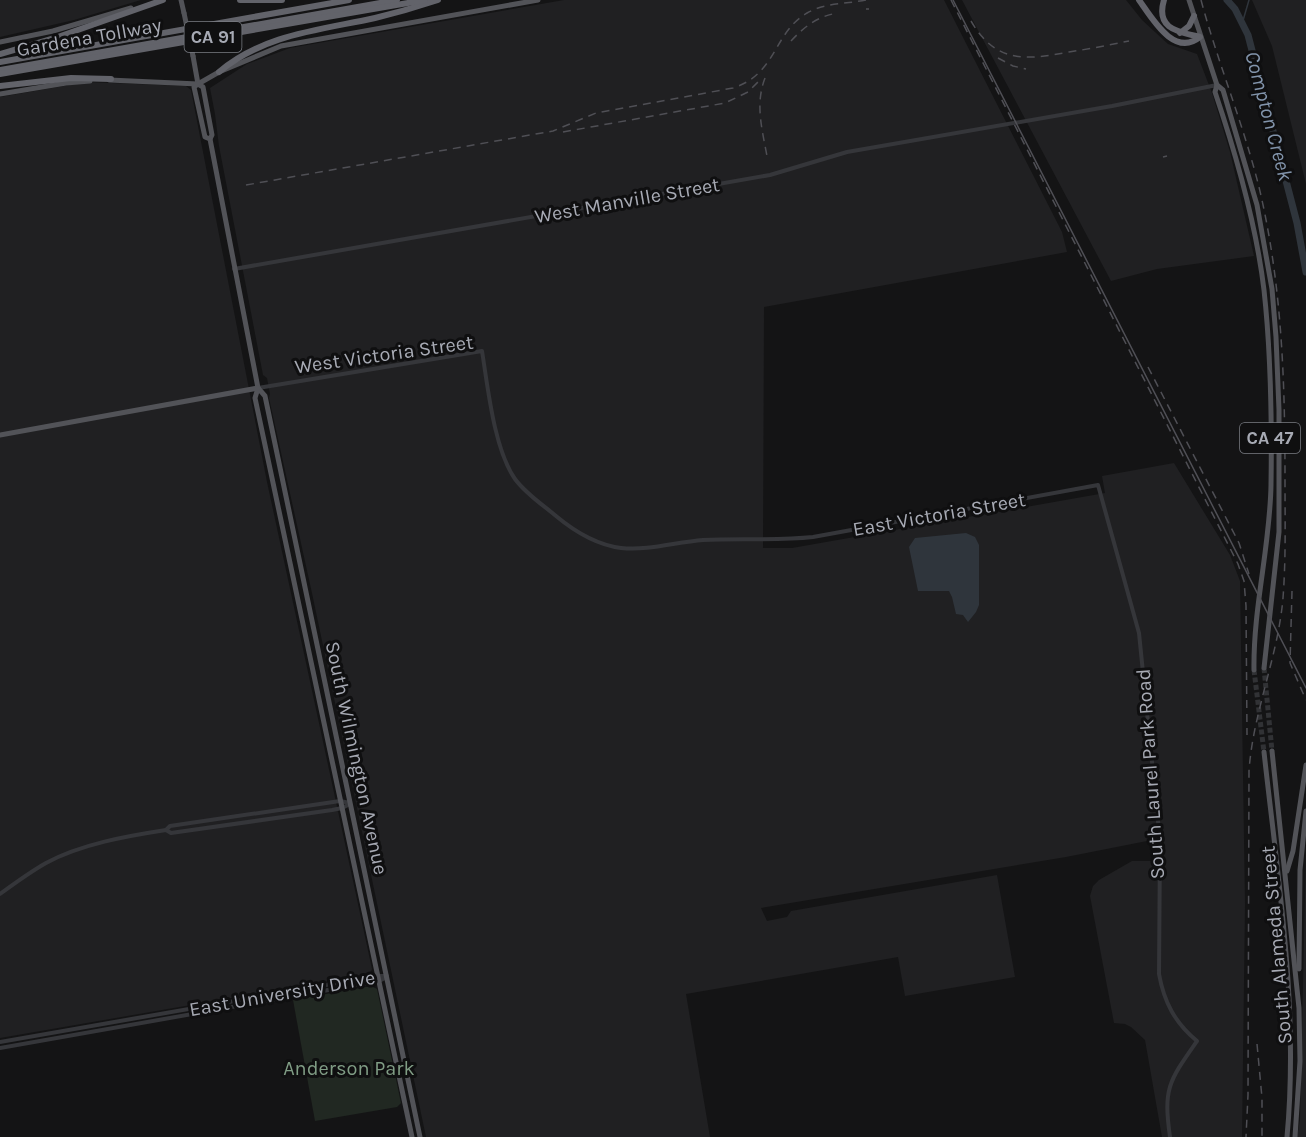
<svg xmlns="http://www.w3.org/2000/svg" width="1306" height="1137" font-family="Karla,sans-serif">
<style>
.built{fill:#202022}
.green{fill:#212822}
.water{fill:#2f353c}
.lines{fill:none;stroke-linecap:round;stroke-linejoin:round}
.stream{stroke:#2f353c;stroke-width:1.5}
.river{stroke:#2f353c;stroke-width:7}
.major-tunnel{stroke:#313235;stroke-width:5;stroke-dasharray:5 2.5;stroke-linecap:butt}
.minor{stroke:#35363a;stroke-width:4}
.major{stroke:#525358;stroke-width:5}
.highway{stroke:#62636a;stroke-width:6}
.tram{stroke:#4f4f55;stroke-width:1.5}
.rail{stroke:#4f4f55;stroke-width:1.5;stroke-dasharray:8 6;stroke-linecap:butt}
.major-bridge{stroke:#525358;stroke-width:5}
.labels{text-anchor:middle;stroke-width:6;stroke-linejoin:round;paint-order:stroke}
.shield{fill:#0f0f10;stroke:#797c83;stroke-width:1.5}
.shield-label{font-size:18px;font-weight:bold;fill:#a7aab4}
.street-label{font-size:20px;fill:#a7aab4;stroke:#0f0f10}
.park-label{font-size:20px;fill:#809d85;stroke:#0f0f10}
.water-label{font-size:21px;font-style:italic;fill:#8294ab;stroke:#0f0f10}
</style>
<rect width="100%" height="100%" fill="#141415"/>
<!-- built -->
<g class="built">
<polygon points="0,0 141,0 74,20 0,37"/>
<polygon points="564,0 944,0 1062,232 1067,252 764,307 763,548 792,548 1105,493 1102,476 1174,463 1230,555 1240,581 1245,904 1242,1137 1162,1137 1145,1040 1131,1027 1125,1024 1114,1023 1090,896 1093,886 1099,880 1132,861 1154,861 1155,847 1152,840 1066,857 761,908 767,921 787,917 791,911 997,875 1015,977 905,996 898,957 686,994 710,1137 426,1137 312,593 269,398 270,394 267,378 263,375 219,146 215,114 210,88 247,64 290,48"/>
<polygon points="962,0 1126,0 1142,20 1168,44 1197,54 1212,93 1230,152 1254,256 1157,269 1111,281"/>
<polygon points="1252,0 1306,0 1306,184 1272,46"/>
<polygon points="87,82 186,86 191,90 267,482 372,969 370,974 0,1038 0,97"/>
<polygon points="1306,850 1306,1137 1297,1137 1300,1120"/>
</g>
<!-- green -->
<polygon class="green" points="371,986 377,989 401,1103 397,1107 315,1121 293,1000"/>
<!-- water -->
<polygon class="water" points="966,533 975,537 979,545 979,605 976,612 968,622 963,615 956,614 952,597 949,591 918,591 909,547 915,538"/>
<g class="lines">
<!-- stream -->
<polyline class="stream" points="1242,24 1249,0"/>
<!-- river -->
<polyline class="river" points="1227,0 1235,9 1248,35 1297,223 1306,272"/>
<!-- major-tunnel -->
<g class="major-tunnel">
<polyline points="1264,668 1272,751"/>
<polyline points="1254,670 1264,752"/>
</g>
<!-- minor -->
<g class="minor">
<polyline points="234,269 770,175 847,152 1112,106 1217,85"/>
<path d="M258 388 482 351C488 388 494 449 515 479 526 494 543 505 556 516 574 531 598 545 621 548 648 551 676 542 703 540 740 538 776 541 813 537L1098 485 1139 633 1160 841 1159 974C1164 1002 1175 1023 1197 1041 1169 1081 1163 1088 1170 1137"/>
<polyline points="166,830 170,826 340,801 350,803"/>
<path d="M0 894C15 883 30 872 46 863 81 844 127 836 166 830L171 833 332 810 342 808 350 804"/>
<polyline points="0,1042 377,976 387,976"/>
<polyline points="0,1048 379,981 387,977"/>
</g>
<!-- major -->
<g class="major">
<polyline points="181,0 184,13"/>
<path d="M1189 0 1217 85 1215 92C1237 157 1256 223 1264 290 1271 354 1272 421 1271 485 1270 547 1253 608 1254 670"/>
<polyline points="0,42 53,31 131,8"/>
<polyline points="193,56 198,84 203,87 212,135 210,139 258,388 255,398 412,1137"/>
<polyline points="109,80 198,84 219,72 281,46 538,0"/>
<polyline points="198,84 194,87 205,137 210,139"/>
<polyline points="1217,85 1223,90 1257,205 1272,289 1276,337 1279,410 1279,532 1264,668"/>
<polyline points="0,94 66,83 90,81"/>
<polyline points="258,388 265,396 420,1137"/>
<polyline points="0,435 258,388"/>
<polyline points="1272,751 1299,1008 1300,1061 1295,1137"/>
<path d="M1264 752C1278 880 1299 1008 1287 1137"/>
<polyline points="1287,871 1293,851 1306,765"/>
<polyline points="1299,969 1300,870 1306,811"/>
</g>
<!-- highway -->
<g class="highway">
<polyline points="240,0 282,0"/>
<path d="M1139 0C1152 18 1174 58 1200 37 1180 32 1155 30 1164 0"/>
<polyline points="1180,33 1189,26 1194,16"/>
<polyline points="0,54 55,38 163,0"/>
<polyline points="0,62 349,0"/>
<polyline points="0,70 397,0"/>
<path d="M219 72C264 34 320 30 375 18 396 13 417 7 438 0"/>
<polyline points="0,74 425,0"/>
<polyline points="0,86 71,78 111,79"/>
</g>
<!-- tram -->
<polyline class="tram" points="953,0 1306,688"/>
<!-- rail -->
<g class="rail">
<polyline points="951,0 1238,564 1244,581 1246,606 1247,735"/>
<path d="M1201 0C1218 63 1243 123 1259 187 1282 284 1285 380 1285 480 1285 519 1286 559 1283 598 1278 657 1253 712 1249 771L1248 1095 1246 1137"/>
<polyline points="866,9 869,9"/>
<path d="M971 21C996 64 1026 60 1069 52 1089 49 1109 45 1129 41"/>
<path d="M791 41C805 26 818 16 838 13"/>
<polyline points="998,58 1013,66 1026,69"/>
<path d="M765 78C755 104 762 129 767 156"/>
<polyline points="563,132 725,103 748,92 762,78"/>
<polyline points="1163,157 1167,156"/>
<path d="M246 185 553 131 596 113 733 88C777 74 773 33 807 13 824 3 846 4 866 0"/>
<polyline points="1148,367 1239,543 1249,574"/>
<polyline points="1292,591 1290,663 1306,700"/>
<polyline points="1257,1044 1262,1098 1262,1137"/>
</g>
<!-- major-bridge -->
<polyline class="major-bridge" points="184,13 193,56"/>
</g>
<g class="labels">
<!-- shield labels -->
<g class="shield">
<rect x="184.5" y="22" width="57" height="30" rx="4.5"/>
<rect x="1240" y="423" width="60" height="30" rx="4.5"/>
</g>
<g class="shield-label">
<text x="213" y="43">CA 91</text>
<text x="1270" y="444">CA 47</text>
</g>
<!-- street labels -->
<g class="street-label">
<text transform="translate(89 37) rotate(-10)" y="7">Gardena Tollway</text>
<text transform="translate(627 200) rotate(-10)" y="7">West Manville Street</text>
<text transform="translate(384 354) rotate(-8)" y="7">West Victoria Street</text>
<text transform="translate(939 514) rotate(-10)" y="7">East Victoria Street</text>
<text transform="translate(357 758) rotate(78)" y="7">South Wilmington Avenue</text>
<text transform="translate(1150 774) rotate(-94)" y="7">South Laurel Park Road</text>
<text transform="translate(1276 945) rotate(-95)" y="7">South Alameda Street</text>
<text transform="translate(282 993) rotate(-10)" y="7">East University Drive</text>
</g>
<!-- park labels -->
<g class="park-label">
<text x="349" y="1075">Anderson Park</text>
</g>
<!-- water labels -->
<g class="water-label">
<text transform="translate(1269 116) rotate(75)" y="7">Compton Creek</text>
</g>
</g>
</svg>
